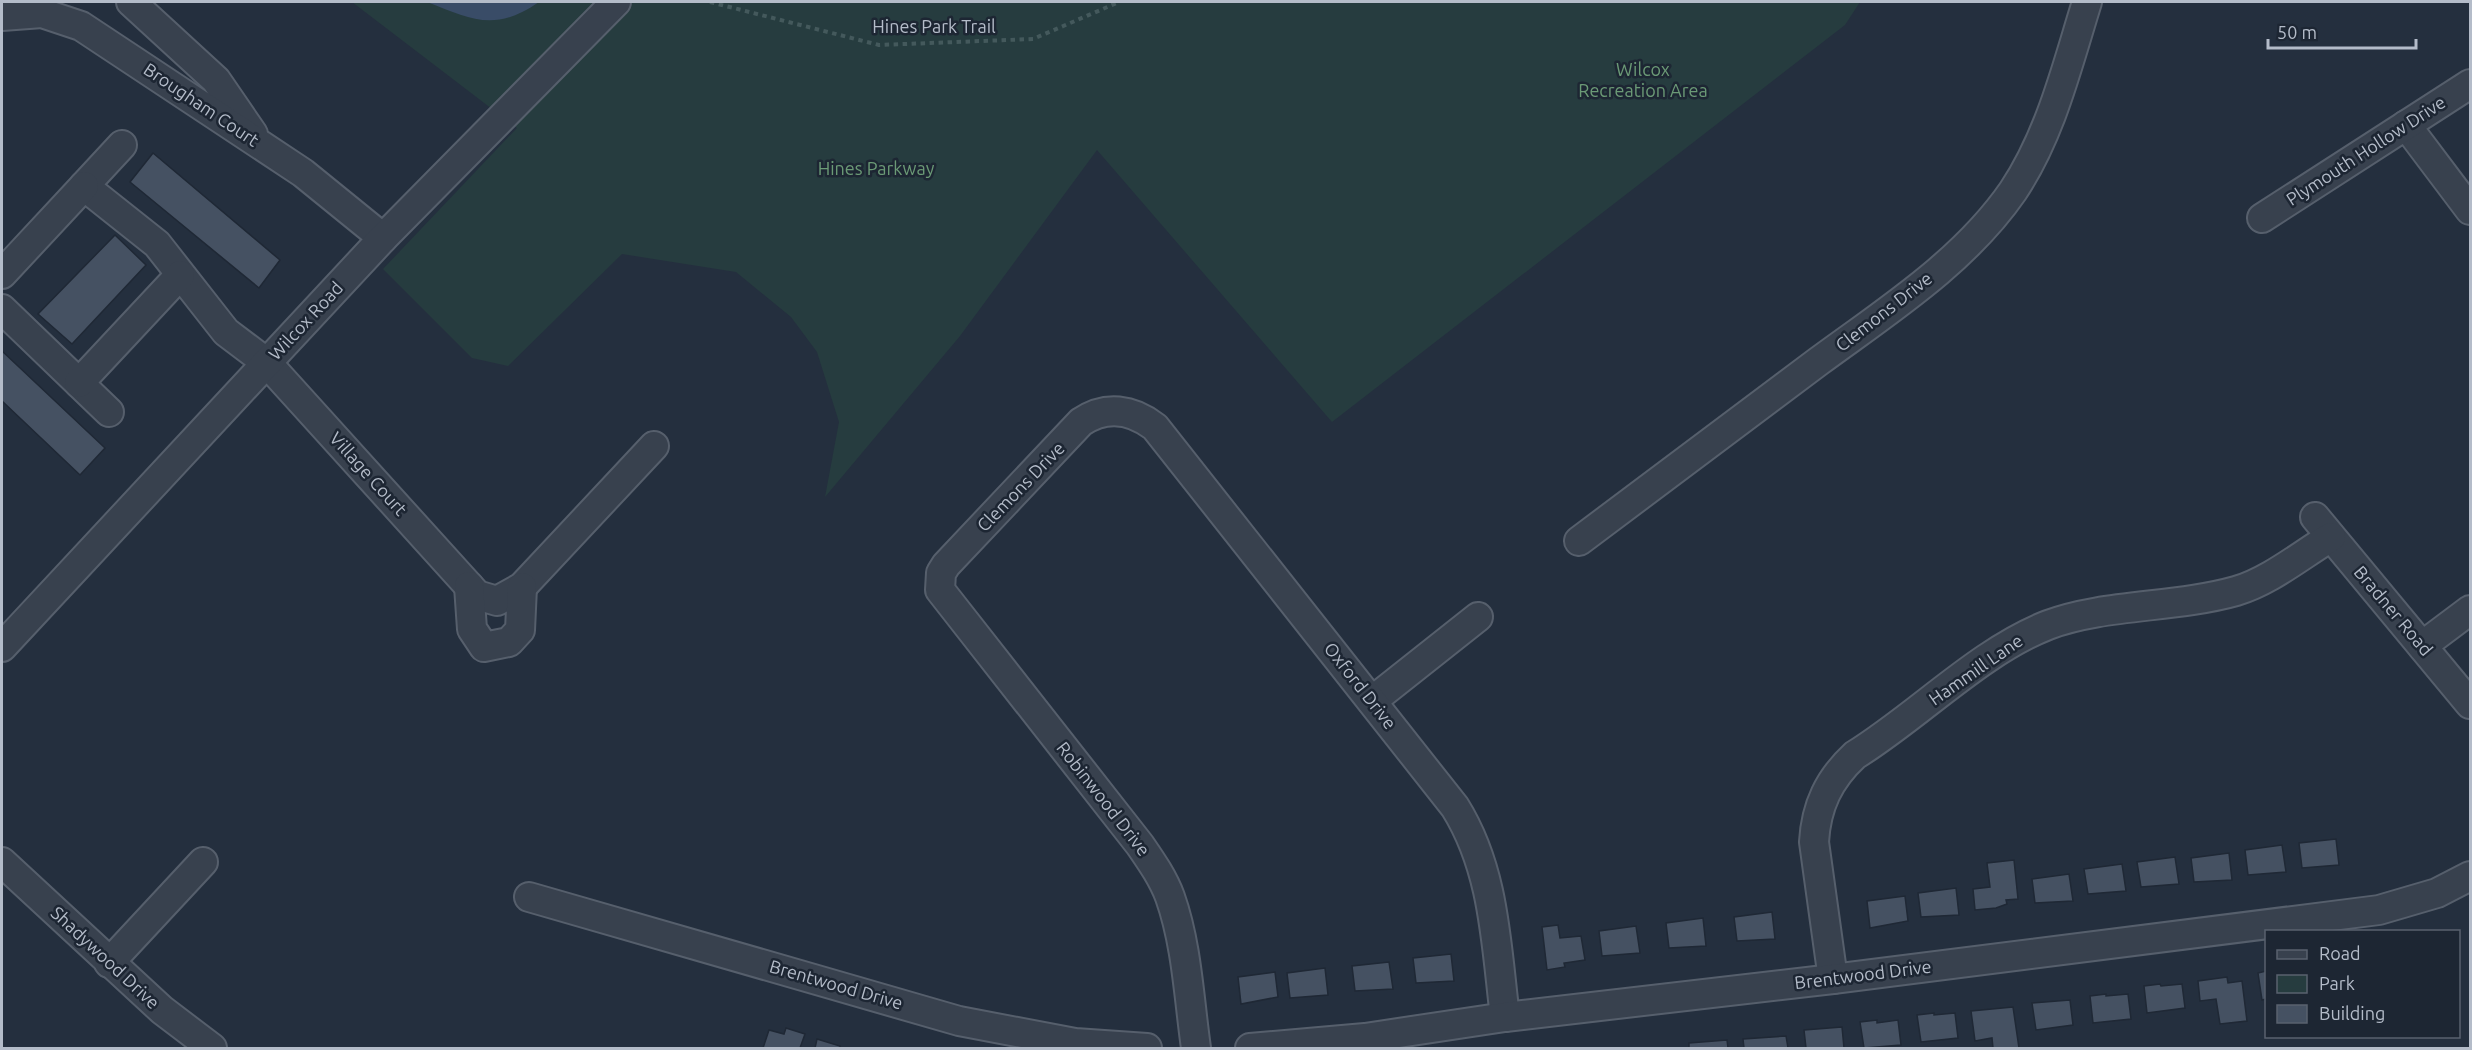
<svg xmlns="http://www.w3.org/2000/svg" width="2472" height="1050" font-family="Ubuntu,sans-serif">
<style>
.green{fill:#263c3f}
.water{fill:#394c67}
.building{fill:#455162;stroke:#1f2835;stroke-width:1.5}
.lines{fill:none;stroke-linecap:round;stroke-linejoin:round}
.minor-casing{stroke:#565f6c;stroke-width:32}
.path{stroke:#44595c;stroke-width:4;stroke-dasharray:4.5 4.5;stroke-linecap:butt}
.minor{stroke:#38414e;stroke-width:28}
.labels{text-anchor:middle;stroke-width:5;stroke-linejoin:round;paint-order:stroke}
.street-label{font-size:18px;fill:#b4bcc9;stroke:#1d2633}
.park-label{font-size:18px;fill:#6b9a76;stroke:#1d2633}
</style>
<rect width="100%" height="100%" fill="#242f3e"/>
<!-- green -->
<polygon class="green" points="352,2 1860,2 1845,25 1332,422 1097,150 960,336 825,497 839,422 817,352 791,317 736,272 622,254 508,366 472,358 383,269 517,128"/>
<!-- water -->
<path class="water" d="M427 2H539C494 33 471 19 427 2Z"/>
<!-- building -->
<g class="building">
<polygon points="153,153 280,260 259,288 130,182"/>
<polygon points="115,235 146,265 72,344 38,314"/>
<polygon points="2,351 105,448 80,475 2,401"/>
<polygon points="2336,839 2339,865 2302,868 2299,843"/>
<polygon points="2282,845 2286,872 2248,875 2245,850"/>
<polygon points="2229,853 2232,880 2194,882 2191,858"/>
<polygon points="2175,857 2179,884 2141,887 2137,862"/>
<polygon points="2014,860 2018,899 2006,900 2007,904 1996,908 1975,910 1973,889 1990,887 1987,863"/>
<polygon points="2122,864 2126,891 2088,894 2084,869"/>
<polygon points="2069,874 2073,901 2035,903 2032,879"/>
<polygon points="1956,888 1959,915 1921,917 1918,893"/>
<polygon points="1905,896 1908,921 1870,928 1867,901"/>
<polygon points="1772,912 1775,939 1737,941 1734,917"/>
<polygon points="1703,918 1706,946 1669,948 1666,923"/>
<polygon points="1558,925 1560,938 1581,936 1585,960 1564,963 1565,967 1547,970 1542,927"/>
<polygon points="1636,926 1640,953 1602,956 1599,931"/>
<polygon points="1451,954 1454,981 1416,983 1413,958"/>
<polygon points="1389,962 1393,989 1355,991 1352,966"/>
<polygon points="1325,968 1328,995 1290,998 1287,973"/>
<polygon points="2266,971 2266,999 2262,1000 2258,973"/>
<polygon points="1275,972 1278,997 1241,1004 1238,977"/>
<polygon points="2227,977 2228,983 2242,981 2247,1021 2220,1024 2216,999 2200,1001 2198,981"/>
<polygon points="2160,984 2161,986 2182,984 2185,1008 2147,1013 2144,986"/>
<polygon points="2106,994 2106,996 2128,994 2131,1019 2093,1023 2090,996"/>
<polygon points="2070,1000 2073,1025 2036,1030 2032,1003"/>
<polygon points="2013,1007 2019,1048 1993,1048 1992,1038 1975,1041 1971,1011"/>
<polygon points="1934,1013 1934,1015 1955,1013 1958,1038 1921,1042 1917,1015"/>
<polygon points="1877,1020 1877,1023 1898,1020 1901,1045 1864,1048 1860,1022"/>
<polygon points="1842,1027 1844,1048 1806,1048 1804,1030"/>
<polygon points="786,1028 805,1034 800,1048 763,1048 769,1030 784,1034"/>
<polygon points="1786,1036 1788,1048 1744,1048 1743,1039"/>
<polygon points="817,1039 840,1046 840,1048 815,1048"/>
<polygon points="1727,1040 1728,1048 1689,1048 1689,1043"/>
</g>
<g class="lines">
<!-- minor casing -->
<g class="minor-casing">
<g id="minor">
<polyline points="131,2 216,80 253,134"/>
<polyline points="2,16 42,13 81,26 303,173 383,238"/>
<polyline points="2406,125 2470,210"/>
<polyline points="122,145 84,186 157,244 226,332 267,363 477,595 497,601 522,587 654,446"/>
<polyline points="2262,218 2470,84"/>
<polyline points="2,274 84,186"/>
<polyline points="2,309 109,412"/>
<polyline points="79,383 180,275"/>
<polyline points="2315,517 2470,704"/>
<path d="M1579 541C1659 481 1739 421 1819 361 1887 311 1964 262 2013 191 2051 134 2067 66 2087 2"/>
<polyline points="469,586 472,629 484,647 509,642 520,630 522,587"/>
<polyline points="2422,646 2470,610"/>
<polyline points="2,647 383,238 616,2"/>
<polyline points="1372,701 1478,617"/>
<polyline points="2,862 162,1010 212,1048"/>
<polyline points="529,897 959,1021 1075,1043 1147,1048"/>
<polyline points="109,963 203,862"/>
<path d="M1833 979 1814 842C1816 806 1829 779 1855 755 1918 716 1979 652 2048 625 2103 604 2176 608 2236 591 2270 581 2301 555 2331 537"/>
<path d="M1196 1048C1189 999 1187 945 1170 897 1163 878 1151 861 1140 845L940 590 941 573 946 565 1081 422C1106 405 1132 409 1155 427L1455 807C1495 871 1496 945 1505 1017"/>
<polyline points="1250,1048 1365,1038 1505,1017 1833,979 2379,910 2437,893 2470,876"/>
</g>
</g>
<!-- path -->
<polyline class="path" points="710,2 879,45 1033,39 1119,2"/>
<!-- minor -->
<use href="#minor" class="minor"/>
</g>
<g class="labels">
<!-- street labels -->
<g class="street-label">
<text x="934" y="33">Hines Park Trail</text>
<text transform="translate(201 105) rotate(34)" y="6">Brougham Court</text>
<text transform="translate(2366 151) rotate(-33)" y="6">Plymouth Hollow Drive</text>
<text transform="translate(1884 312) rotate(-38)" y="6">Clemons Drive</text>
<text transform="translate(306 321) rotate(-47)" y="6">Wilcox Road</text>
<text transform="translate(368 474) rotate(48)" y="6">Village Court</text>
<text transform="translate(1021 487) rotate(-46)" y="6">Clemons Drive</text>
<text transform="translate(2393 611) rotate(50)" y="6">Bradner Road</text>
<text transform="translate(1976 670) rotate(-35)" y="6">Hammill Lane</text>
<text transform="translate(1360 686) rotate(52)" y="6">Oxford Drive</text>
<text transform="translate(1103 799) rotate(52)" y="6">Robinwood Drive</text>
<text transform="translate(105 958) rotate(43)" y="6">Shadywood Drive</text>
<text transform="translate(1863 975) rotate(-7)" y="6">Brentwood Drive</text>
<text transform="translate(836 985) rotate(16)" y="6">Brentwood Drive</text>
</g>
<!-- park labels -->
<g class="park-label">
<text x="1643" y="76">Wilcox<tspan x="1643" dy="21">Recreation Area</tspan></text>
<text x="876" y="175">Hines Parkway</text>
</g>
</g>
<!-- border -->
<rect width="2472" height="1050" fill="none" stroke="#b4bcc9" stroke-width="6"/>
<!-- legend -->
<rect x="2265" y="930" width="195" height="108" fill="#1d2633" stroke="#59626f" stroke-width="1.5"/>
<rect x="2277" y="950" width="30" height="9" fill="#38414e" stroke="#59626f" stroke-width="1.5"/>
<text x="2319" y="960" font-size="18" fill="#b4bcc9">Road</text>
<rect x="2277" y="975" width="30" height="18" fill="#263c3f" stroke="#59626f" stroke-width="1.5"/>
<text x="2319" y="990" font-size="18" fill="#b4bcc9">Park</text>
<rect x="2277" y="1005" width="30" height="18" fill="#455162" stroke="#59626f" stroke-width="1.5"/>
<text x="2319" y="1020" font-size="18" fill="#b4bcc9">Building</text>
<!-- scale -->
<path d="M2268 39v9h148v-9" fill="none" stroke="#b4bcc9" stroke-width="3"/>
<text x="2277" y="39" font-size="18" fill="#b4bcc9" stroke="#1d2633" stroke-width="4.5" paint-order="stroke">50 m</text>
</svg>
